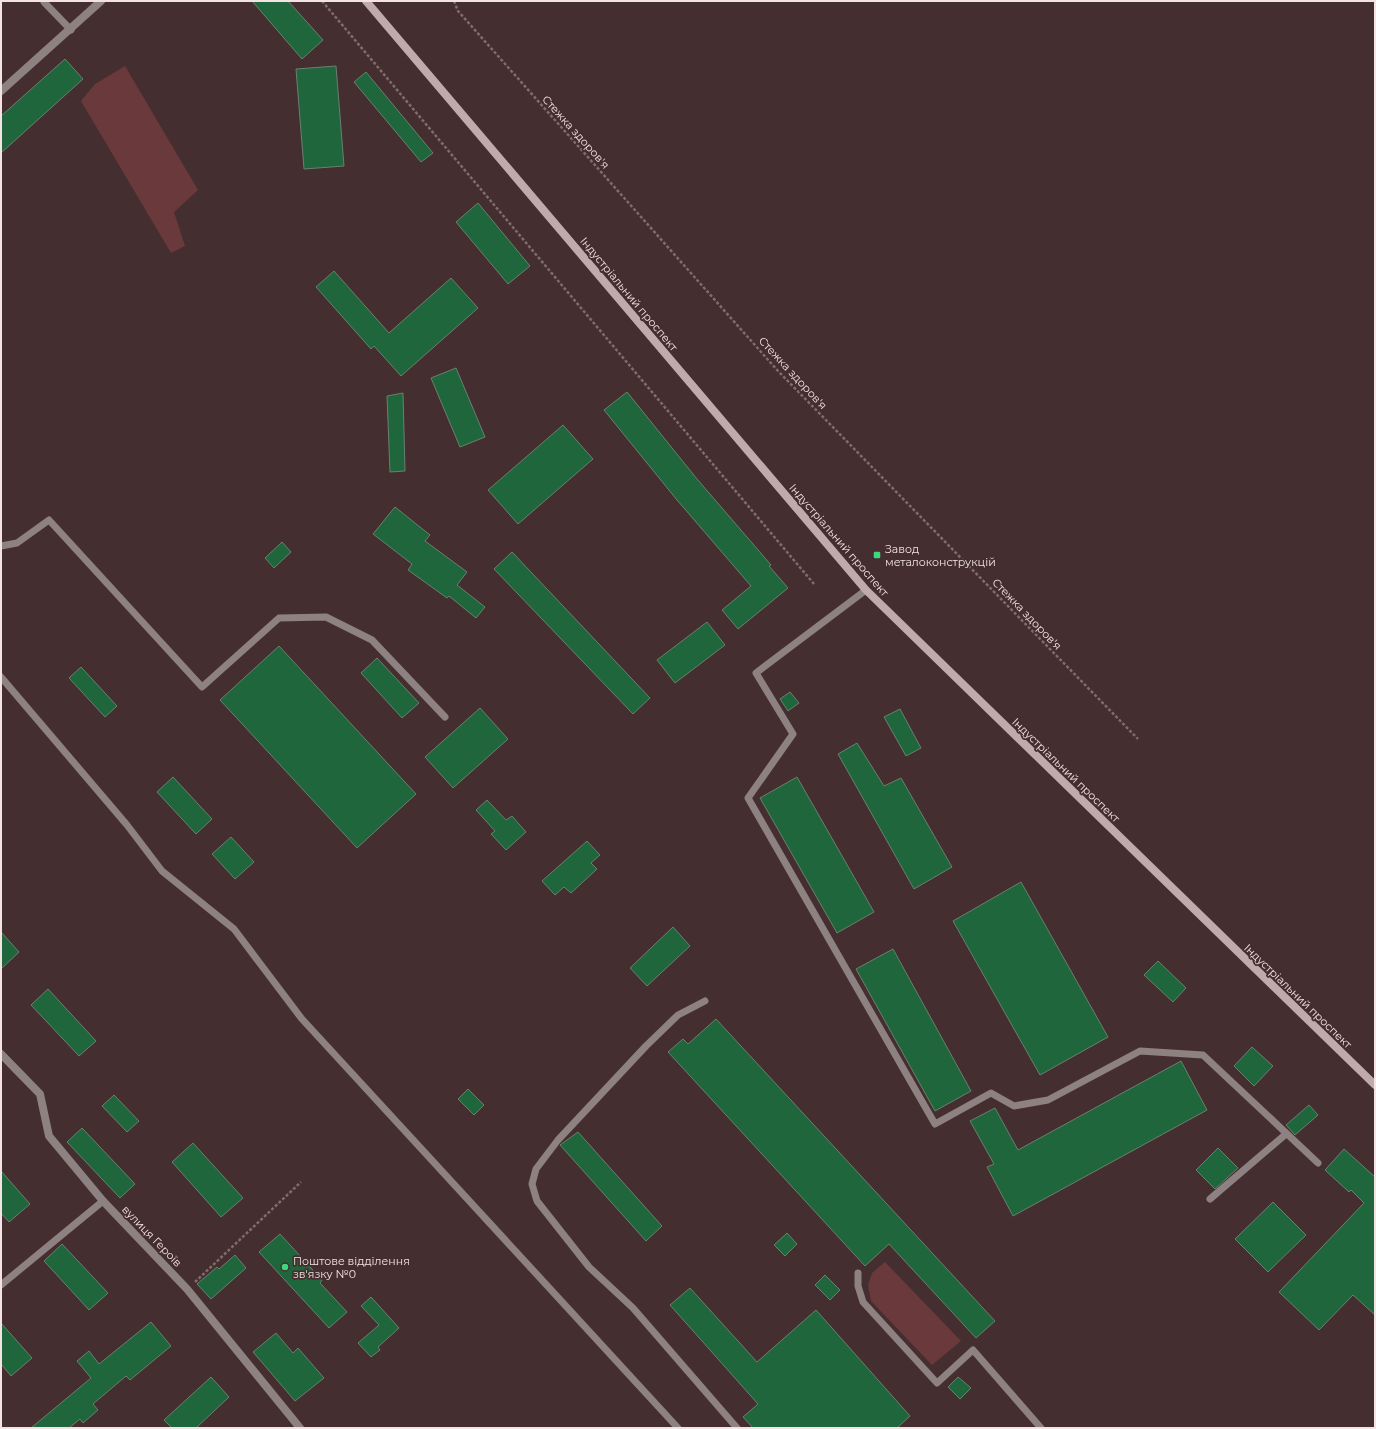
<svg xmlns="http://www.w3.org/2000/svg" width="1376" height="1429" font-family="Montserrat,sans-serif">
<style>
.green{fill:#6a393c}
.building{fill:#20663c;stroke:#6a806f}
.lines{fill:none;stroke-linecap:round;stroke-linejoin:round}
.path{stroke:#816c6d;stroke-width:2.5;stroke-dasharray:3 2;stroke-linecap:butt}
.lane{stroke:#8e8181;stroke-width:7}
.street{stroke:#8e8181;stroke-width:8}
.secondary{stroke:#c0abac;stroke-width:8}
.poi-dot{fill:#3cd77e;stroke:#452e2f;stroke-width:1.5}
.labels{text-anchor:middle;stroke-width:3.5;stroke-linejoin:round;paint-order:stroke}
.street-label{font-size:11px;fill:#f3e3e4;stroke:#452e2f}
.poi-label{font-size:11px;fill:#f3e3e4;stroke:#452e2f;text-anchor:start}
</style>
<rect width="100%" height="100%" fill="#452e2f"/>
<!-- green -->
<g class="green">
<polygon points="125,66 198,190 174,212 185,246 171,253 81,101 95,84"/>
<polygon points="885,1262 961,1341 932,1365 871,1301 868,1285 872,1273"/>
</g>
<!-- building -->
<g class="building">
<polygon points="252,1 288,1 323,40 302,59"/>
<polygon points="65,59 83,79 1,153 1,116"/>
<polygon points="336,66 344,166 304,169 296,69"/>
<polygon points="366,72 433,153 421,162 354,82"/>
<polygon points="478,203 530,266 508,284 456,222"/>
<polygon points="334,271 389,333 451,278 478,308 401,376 374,346 371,349 316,287"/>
<polygon points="456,368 485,437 460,447 431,378"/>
<polygon points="627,392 697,479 771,565 769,566 788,588 738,629 722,610 751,586 677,500 604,410"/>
<polygon points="403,393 405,471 390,472 387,396"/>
<polygon points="563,425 593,459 518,524 488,490"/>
<polygon points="395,507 430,535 425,541 467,572 457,585 485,607 476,618 449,596 447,598 408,570 412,564 373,534"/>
<polygon points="282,542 291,552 274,568 265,558"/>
<polygon points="512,552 650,698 633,714 494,569"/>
<polygon points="707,622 725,645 675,683 657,660"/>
<polygon points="279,646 416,794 357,848 220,700"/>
<polygon points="377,658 419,703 402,718 361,673"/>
<polygon points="81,667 117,706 105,717 69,678"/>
<polygon points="790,692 799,703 788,711 780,699"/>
<polygon points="480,708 508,739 453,788 425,757"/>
<polygon points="900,709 921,748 906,756 884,717"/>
<polygon points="857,743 884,786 901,778 952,867 914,889 838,754"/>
<polygon points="173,777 212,819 196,834 157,792"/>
<polygon points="797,777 874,912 837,933 760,798"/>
<polygon points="487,800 506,820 512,816 526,832 506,850 491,834 495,831 476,810"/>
<polygon points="231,837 254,862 235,879 212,854"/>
<polygon points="587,841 600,855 591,863 597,869 571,893 564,887 555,895 542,881"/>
<polygon points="1021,882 1108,1037 1040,1075 953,921"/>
<polygon points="673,927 690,946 647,986 630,968"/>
<polygon points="1,932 19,952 1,969"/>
<polygon points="893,949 971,1091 935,1111 856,969"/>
<polygon points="1158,961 1186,988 1173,1002 1144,975"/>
<polygon points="48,989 96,1041 79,1056 31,1005"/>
<polygon points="716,1019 995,1321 976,1338 889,1244 865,1266 668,1052 683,1039 688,1044"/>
<polygon points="1252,1047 1273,1066 1254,1086 1234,1066"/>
<polygon points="1181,1061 1207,1110 1013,1216 987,1167 994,1164 970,1121 995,1108 1018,1150"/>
<polygon points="468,1089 484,1105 474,1115 458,1099"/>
<polygon points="114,1095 139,1121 127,1132 102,1106"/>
<polygon points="1309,1105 1318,1115 1295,1135 1286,1125"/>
<polygon points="82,1128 135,1184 120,1198 67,1142"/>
<polygon points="578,1132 662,1226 646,1241 560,1145"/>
<polygon points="193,1143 243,1198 221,1217 172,1162"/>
<polygon points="1218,1148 1238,1168 1215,1189 1196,1170"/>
<polygon points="1344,1149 1375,1177 1375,1315 1353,1295 1319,1330 1279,1292 1364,1203 1351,1190 1349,1192 1325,1170"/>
<polygon points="1,1171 30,1204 9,1222 1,1213"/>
<polygon points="1273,1202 1306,1235 1268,1272 1235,1239"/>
<polygon points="787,1233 797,1244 785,1256 774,1245"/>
<polygon points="280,1234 322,1280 320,1283 347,1312 329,1328 259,1252"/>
<polygon points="62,1244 108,1293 89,1310 44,1261"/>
<polygon points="235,1255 246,1268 211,1299 197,1284 217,1267 219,1269"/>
<polygon points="825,1275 840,1290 830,1300 815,1285"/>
<polygon points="690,1288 757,1362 816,1310 910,1416 897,1428 753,1428 743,1417 758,1404 670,1305"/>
<polygon points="371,1297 399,1328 378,1347 380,1350 371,1357 358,1343 379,1325 361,1306"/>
<polygon points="151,1322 171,1346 130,1380 126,1376 93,1404 98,1410 83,1423 80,1419 69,1428 31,1428 91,1378 77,1361 89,1351 99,1364"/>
<polygon points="1,1323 32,1358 11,1376 1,1364"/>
<polygon points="276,1333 293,1353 298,1348 324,1378 295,1401 253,1352"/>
<polygon points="211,1377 229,1397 196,1428 172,1428 164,1420"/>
<polygon points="958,1377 971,1388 960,1399 948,1387"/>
</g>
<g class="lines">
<!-- path -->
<g class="path">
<polyline points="322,1 814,584"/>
<polyline points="454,1 458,11 778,371 1138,739"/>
<polyline points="195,1282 301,1182"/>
</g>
<!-- lane -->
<g class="lane">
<polyline points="44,2 71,30"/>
<polyline points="1,546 17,543 49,520 202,687 279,618 326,617 372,640 445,717"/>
<polyline points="866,590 756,673 793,734 748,798 935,1124 991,1093 1014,1106 1048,1100 1140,1051 1203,1055 1318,1163"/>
<polyline points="1,677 127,825 162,871 234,929 302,1019 678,1428"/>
<polyline points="705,1001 678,1015 646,1046 558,1140 536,1169 532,1184 537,1201 589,1267 633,1308 737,1428"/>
<polyline points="1210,1199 1286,1134"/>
<polyline points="858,1273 858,1286 863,1302 937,1383 973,1350 1041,1428"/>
<polyline points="1,1285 103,1201"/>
</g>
<!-- street -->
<g class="street">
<polyline points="1,91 101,1"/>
<polyline points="1,1054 40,1094 49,1136 103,1201 187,1289 300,1428"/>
</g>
<!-- secondary -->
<polyline class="secondary" points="366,1 866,590 1375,1085"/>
</g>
<!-- markers -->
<g class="poi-dot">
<rect x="873" y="551" width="8" height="8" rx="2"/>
<circle cx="285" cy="1267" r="4"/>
</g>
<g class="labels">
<!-- street labels -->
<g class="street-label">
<text transform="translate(576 132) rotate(48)" y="4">Стежка здоров'я</text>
<text transform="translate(629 294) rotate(50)" y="4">Індустріальний проспект</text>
<text transform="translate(793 373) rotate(47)" y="4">Стежка здоров'я</text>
<text transform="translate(839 540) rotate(49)" y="4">Індустріальний проспект</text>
<text transform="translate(1027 614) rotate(46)" y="4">Стежка здоров'я</text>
<text transform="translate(1066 770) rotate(44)" y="4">Індустріальний проспект</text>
<text transform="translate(1298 996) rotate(44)" y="4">Індустріальний проспект</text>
<text transform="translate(152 1236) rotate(46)" y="4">вулиця Героїв</text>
</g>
<!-- poi labels -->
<g class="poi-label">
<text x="885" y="553">Завод<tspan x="885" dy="13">металоконструкцій</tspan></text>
<text x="293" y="1265">Поштове відділення<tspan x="293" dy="13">зв'язку №0</tspan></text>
</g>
</g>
<!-- border -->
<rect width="1376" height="1429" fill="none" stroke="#f3e3e4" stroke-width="4"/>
</svg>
